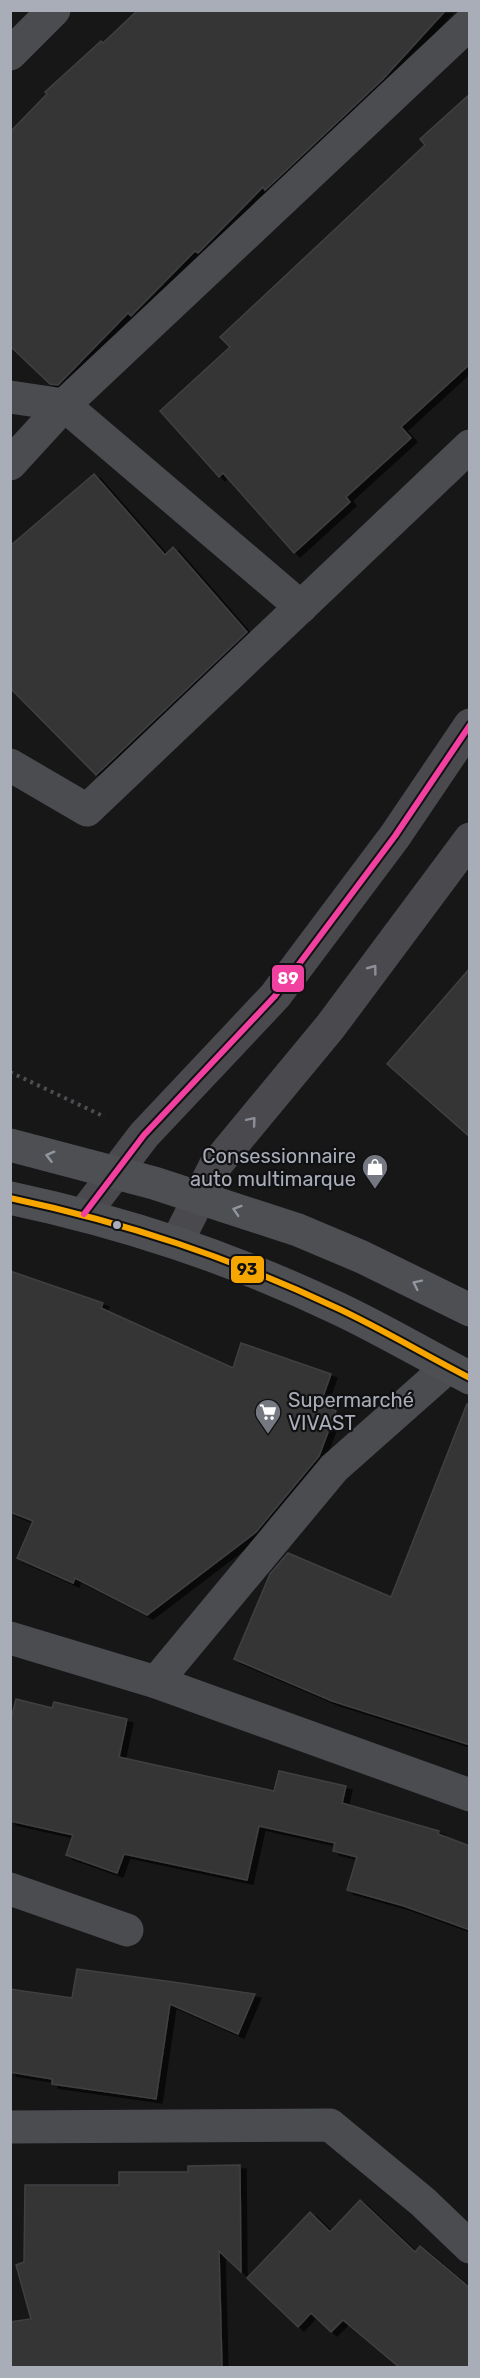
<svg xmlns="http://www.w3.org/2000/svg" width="480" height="2378" font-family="Rubik,sans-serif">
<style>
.building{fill:#353536;stroke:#3f4043;stroke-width:1.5;filter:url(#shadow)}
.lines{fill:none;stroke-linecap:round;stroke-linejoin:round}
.path{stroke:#4d4e52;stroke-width:4;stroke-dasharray:3 4.5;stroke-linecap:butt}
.street{stroke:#4b4c50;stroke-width:33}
.secondary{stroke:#4a4a4e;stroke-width:33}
.primary{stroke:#4d4f52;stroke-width:33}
.bus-1-casing{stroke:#111113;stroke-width:10}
.bus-2-casing{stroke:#111113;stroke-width:10}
.bus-1{stroke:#f7a600;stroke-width:6}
.bus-2{stroke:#f240a1;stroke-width:6}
.oneway{stroke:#8c8f98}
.oneway2{stroke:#91969e}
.bus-dot{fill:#a8adb8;stroke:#111113;stroke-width:2}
.labels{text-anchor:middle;stroke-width:4.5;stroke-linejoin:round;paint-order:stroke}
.poi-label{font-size:20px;fill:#a8adb8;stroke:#111113;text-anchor:end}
.line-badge{stroke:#111113;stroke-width:2}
.badge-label{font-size:16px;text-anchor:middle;font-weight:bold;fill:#fff}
.pale-badge-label{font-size:16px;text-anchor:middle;font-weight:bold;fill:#111}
</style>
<defs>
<filter id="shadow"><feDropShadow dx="6" dy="4" stdDeviation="0" flood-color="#0009"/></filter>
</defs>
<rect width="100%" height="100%" fill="#171717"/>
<!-- building -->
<g class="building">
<polygon points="138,10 446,10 383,79 265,190 263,187 198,253 195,251 131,316 128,313 58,385 50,384 10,346 10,132 47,94 45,92 101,41 103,43"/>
<polygon points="470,94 470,364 401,427 411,438 346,497 350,502 294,553 223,473 219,477 160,411 230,347 220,337 425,145 420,139"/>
<polygon points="94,474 165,555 173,547 247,632 96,775 10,688 10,546"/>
<polygon points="470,968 470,1137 387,1064"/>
<polygon points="10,1271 103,1303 101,1308 233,1368 241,1343 331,1374 320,1405 336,1411 319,1456 256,1532 147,1615 75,1578 73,1583 17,1558 33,1521 10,1512"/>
<polygon points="467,1404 470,1405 470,1745 332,1701 234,1659 270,1574 288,1553 391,1597"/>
<polygon points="16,1699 52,1708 54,1702 127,1719 119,1757 274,1791 279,1771 346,1786 342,1803 439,1831 438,1834 470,1846 470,1930 404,1906 347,1890 357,1857 333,1851 335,1843 259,1826 247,1880 124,1854 117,1873 66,1855 73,1835 10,1821 10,1723"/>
<polygon points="77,1969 173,1982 255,1994 238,2034 170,2004 156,2099 52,2084 52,2079 10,2072 10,1989 72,1998"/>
<polygon points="240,2165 241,2272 219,2251 222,2367 10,2367 10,2322 31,2319 16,2265 24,2262 25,2185 119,2185 119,2172 188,2172 188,2166"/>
<polygon points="360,2200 415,2252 420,2246 470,2288 470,2367 399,2367 343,2320 331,2332 311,2313 298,2327 247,2278 310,2212 330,2232"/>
</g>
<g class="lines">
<!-- path -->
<polyline class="path" points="10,1072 105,1117"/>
<!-- street -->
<g class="street">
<polyline points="10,54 54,10"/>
<polyline points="10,397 64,405 470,23"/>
<polyline points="10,464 64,405 301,607"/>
<polyline points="10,765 87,810 470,446"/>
<polyline points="10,1638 156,1682 470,1795"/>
<polyline points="156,1682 334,1468 448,1367"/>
<polyline points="10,1889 127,1930"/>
<polyline points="10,2127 330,2125 423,2202 470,2247"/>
</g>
<!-- secondary -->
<g class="secondary">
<polyline points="84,1214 144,1135 275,996 395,836 470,725"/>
<polyline points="177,1242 215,1166 330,1027 470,839"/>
</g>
<!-- primary -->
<g class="primary">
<polyline points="10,1145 154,1183 298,1230 362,1257 470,1310"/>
<path d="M10 1198C127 1223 229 1257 337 1308 382 1329 425 1355 470 1378"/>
</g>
<!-- bus-1 casing -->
<g class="bus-1-casing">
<path id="bus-1" d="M10 1198C127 1223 229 1257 337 1308 382 1329 425 1355 470 1378"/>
</g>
<!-- bus-2 casing -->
<g class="bus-2-casing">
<polyline id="bus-2" points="84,1214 144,1135 275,996 395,836 470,725"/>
</g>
<!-- bus-1 -->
<use href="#bus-1" class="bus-1"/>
<!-- bus-2 -->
<use href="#bus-2" class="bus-2"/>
</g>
<!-- one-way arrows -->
<defs><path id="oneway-chevron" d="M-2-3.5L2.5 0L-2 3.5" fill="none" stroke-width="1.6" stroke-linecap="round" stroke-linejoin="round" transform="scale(1.5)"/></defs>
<g class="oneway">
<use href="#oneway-chevron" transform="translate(373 969) rotate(-53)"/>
<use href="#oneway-chevron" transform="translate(252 1121) rotate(-50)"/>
</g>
<g class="oneway2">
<use href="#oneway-chevron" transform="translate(50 1156) rotate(-165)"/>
<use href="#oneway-chevron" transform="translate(237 1210) rotate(-162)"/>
<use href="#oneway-chevron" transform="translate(417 1284) rotate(-154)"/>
</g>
<!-- icons -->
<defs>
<g id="shop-pin" transform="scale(1.35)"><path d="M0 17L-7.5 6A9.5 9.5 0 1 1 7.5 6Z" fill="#757880" stroke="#111113"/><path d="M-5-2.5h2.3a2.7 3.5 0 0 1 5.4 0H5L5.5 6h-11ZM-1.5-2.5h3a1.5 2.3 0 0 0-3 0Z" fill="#fff"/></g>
<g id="supermarket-pin" transform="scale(1.35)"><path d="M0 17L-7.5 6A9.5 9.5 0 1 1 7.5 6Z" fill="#757880" stroke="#111113"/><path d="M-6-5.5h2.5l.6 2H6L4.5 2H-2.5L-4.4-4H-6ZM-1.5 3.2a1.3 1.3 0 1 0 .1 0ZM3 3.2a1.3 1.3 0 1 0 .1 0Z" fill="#fff"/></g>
</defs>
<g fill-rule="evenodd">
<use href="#shop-pin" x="375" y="1167"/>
<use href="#supermarket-pin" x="268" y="1412"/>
</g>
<!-- markers -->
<circle class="bus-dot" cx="117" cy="1225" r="5"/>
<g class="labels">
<!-- poi labels -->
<g class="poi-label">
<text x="356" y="1163">Consessionnaire<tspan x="356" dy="23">auto multimarque</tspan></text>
<text x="288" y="1407" text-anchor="start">Supermarché<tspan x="288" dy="23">VIVAST</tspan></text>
</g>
</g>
<g class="line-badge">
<rect x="271" y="964" width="34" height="29" rx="6" fill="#f240a1"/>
<rect x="230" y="1255" width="35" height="29" rx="6" fill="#f7a600"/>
</g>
<g class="badge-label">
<text x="288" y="984">89</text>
</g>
<g class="pale-badge-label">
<text x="247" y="1275">93</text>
</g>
<!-- border -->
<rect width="480" height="2378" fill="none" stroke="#a8adb8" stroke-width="24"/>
</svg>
